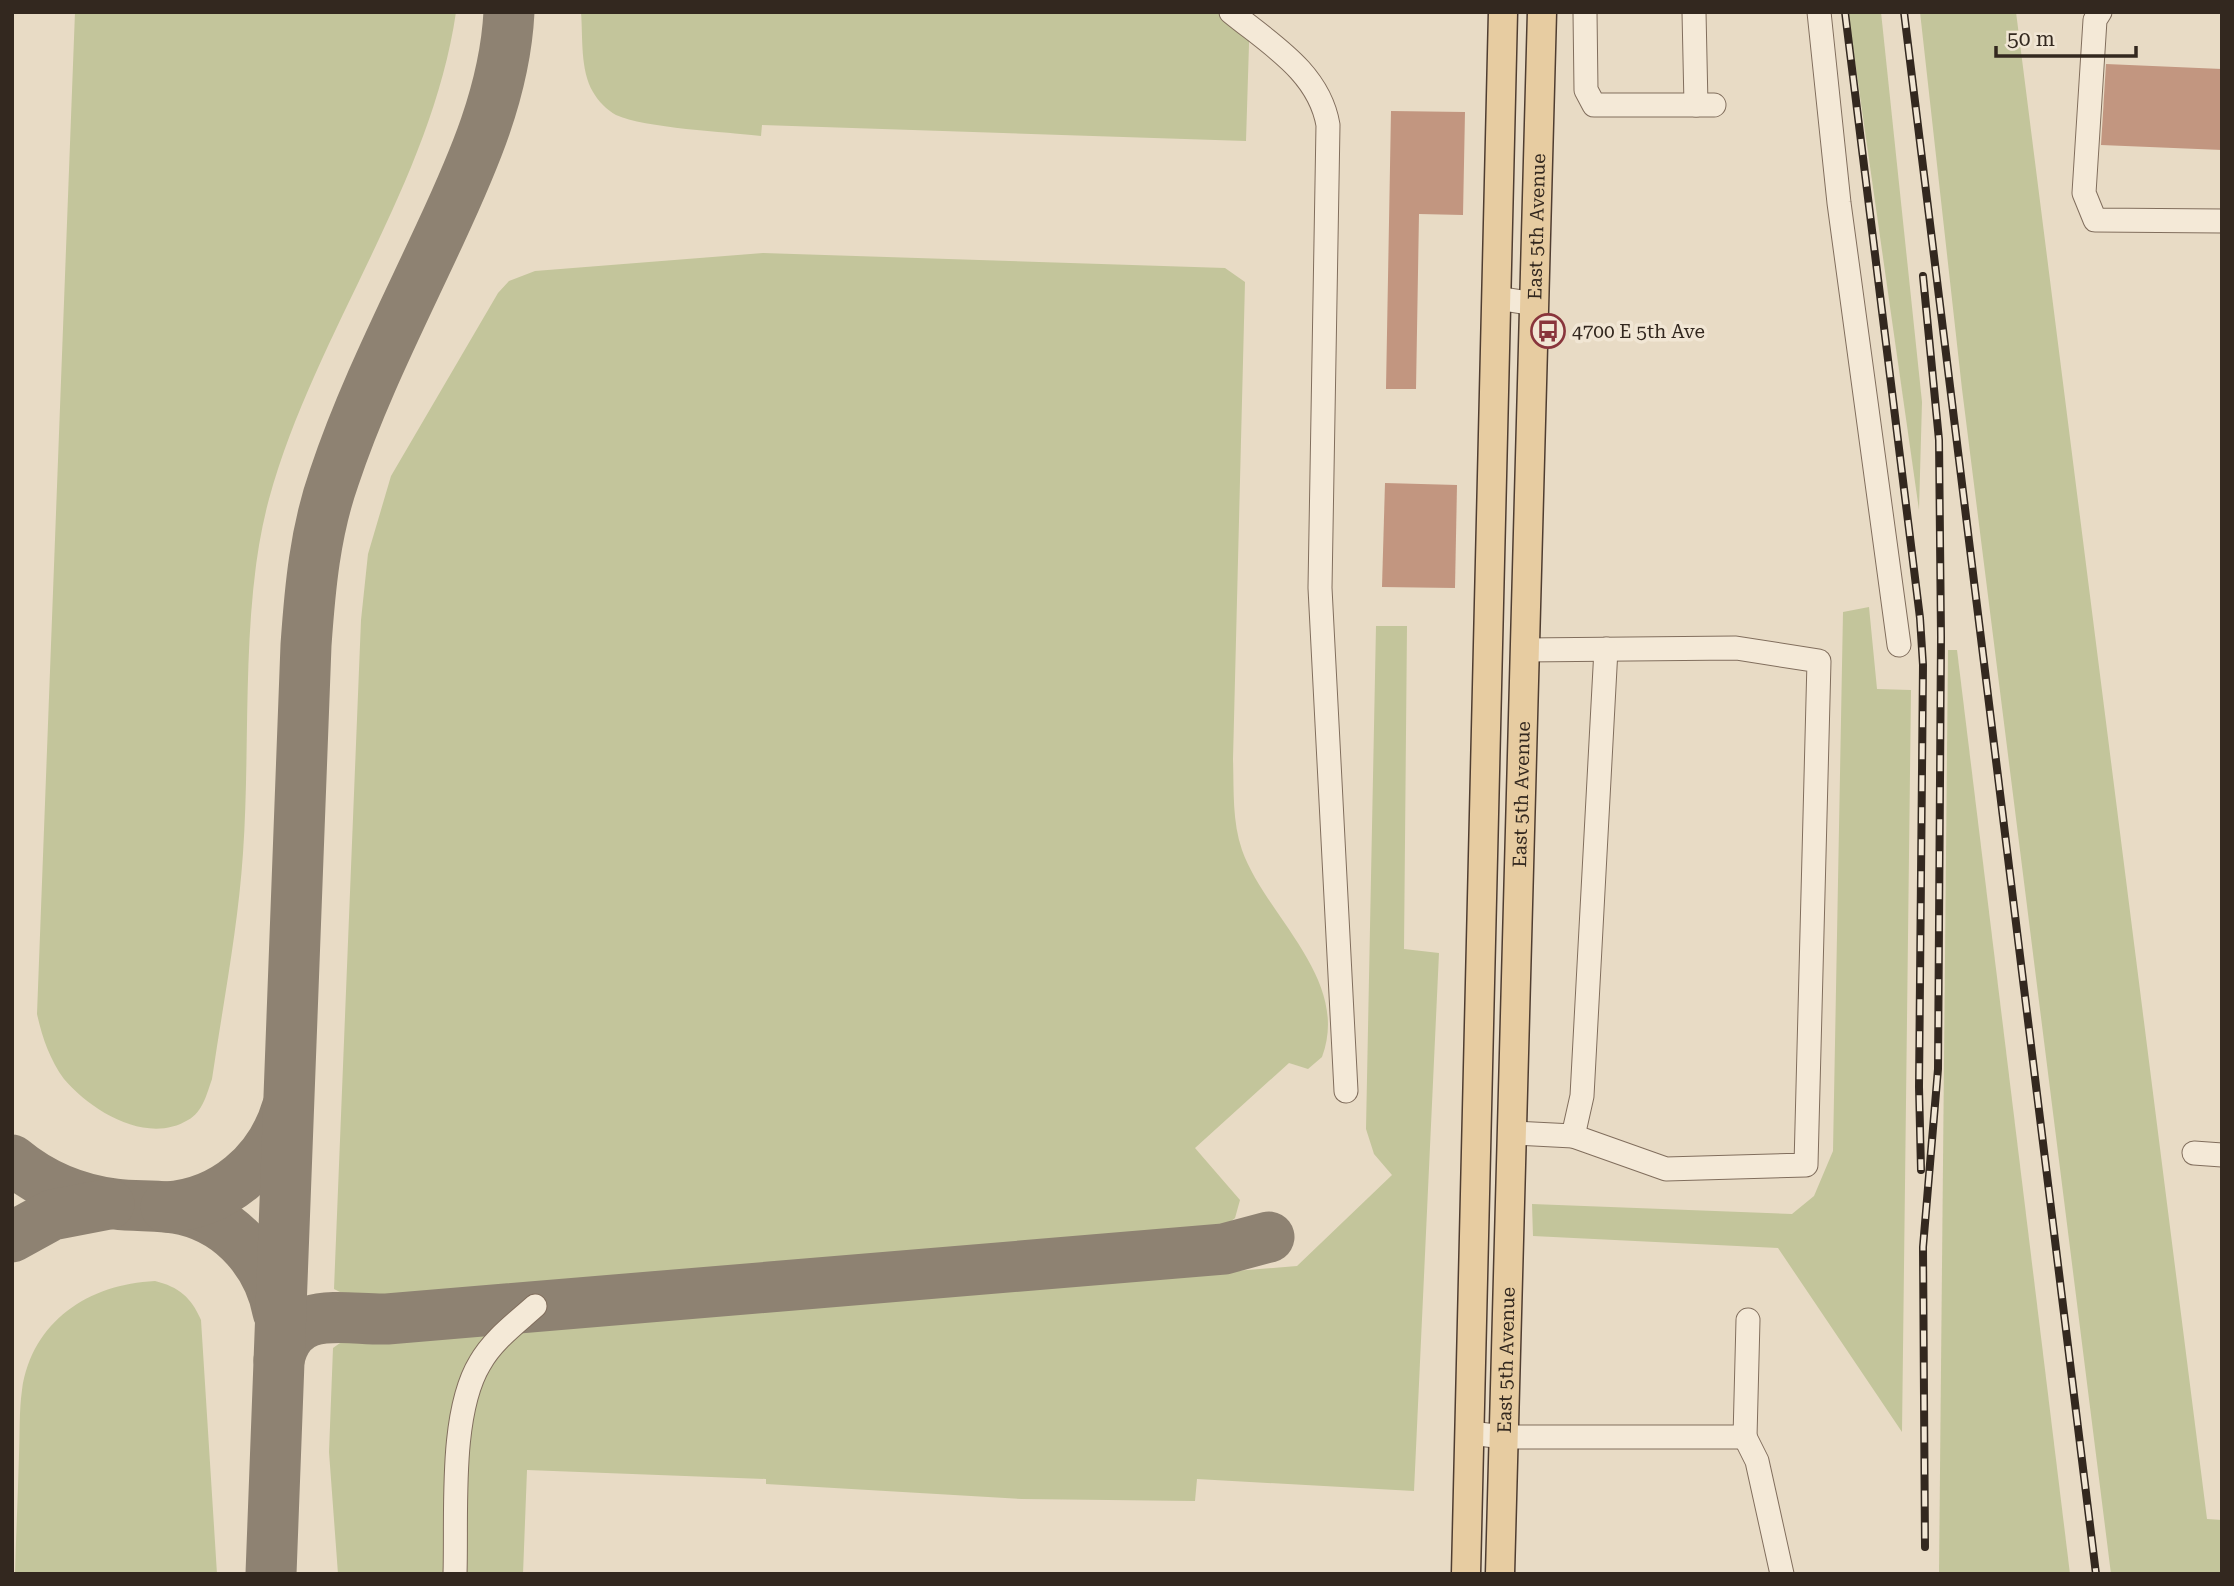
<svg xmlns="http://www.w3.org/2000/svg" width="2234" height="1586" font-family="'Roboto Serif',serif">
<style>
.green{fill:#c3c59b}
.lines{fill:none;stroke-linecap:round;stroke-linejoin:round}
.taxiway{stroke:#8e8272;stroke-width:51}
.building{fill:#c29680}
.minor-casing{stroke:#816e5d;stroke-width:25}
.major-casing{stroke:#4f3d31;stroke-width:31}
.minor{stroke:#f4e9d7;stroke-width:23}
.major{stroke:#e7cca1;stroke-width:28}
.rail-casing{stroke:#33281f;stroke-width:8}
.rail{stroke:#f1e6d4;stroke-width:5;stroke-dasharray:16;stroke-linecap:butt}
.labels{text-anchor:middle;stroke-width:7;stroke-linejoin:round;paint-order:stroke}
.street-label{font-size:19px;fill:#33281f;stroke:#f1e6d4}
.poi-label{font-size:19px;fill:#33281f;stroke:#f1e6d4;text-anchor:start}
</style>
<rect width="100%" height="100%" fill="#e8dbc5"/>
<!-- green -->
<g class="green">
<path d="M75 12H456C431 184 315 332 269 499 240 606 251 741 243 853 238 928 223 1004 212 1079 207 1093 203 1112 188 1120 147 1145 91 1111 64 1079 50 1060 42 1037 37 1014Z"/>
<path d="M581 12H1250L1246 141 762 125 761 136C727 132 644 128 616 115 607 110 598 101 593 92 580 70 583 37 581 12Z"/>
<polygon points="1848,12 1881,12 1922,402 1919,510"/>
<polygon points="1920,12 2016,12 2207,1519 2222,1520 2222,1574 2111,1574 1962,389"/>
<path d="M763 253 1225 268 1245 282 1233 759C1234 789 1232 821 1242 850 1266 917 1351 979 1322 1057L1308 1069 1289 1063 1195 1148 1240 1200 1235 1218 1224 1227 352 1298 334 1289 361 620 368 554 391 476 498 293 509 281 535 271Z"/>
<polygon points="1869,607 1877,689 1911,690 1902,1432 1778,1248 1533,1236 1532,1204 1792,1214 1814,1196 1833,1151 1843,612"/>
<polygon points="1376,626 1407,626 1404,949 1439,953 1414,1491 1197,1479 1195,1501 1022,1499 766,1484 766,1479 527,1470 523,1574 338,1574 329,1452 333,1348 340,1343 1297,1266 1392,1175 1374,1154 1366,1129"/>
<polygon points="1948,650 1957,650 2070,1574 1939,1574"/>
<path d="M155 1281C179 1287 191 1297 201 1320L217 1574H15C16 1534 18 1495 19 1455 20 1434 19 1411 22 1390 32 1321 89 1284 155 1281Z"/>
</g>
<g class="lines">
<!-- taxiway -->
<g class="taxiway">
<path d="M12 1160C42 1185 76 1199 115 1204 138 1207 162 1204 185 1210 234 1222 269 1264 278 1312"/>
<path d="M166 1207C223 1204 271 1163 287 1108"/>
<polyline points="12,1237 52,1215 109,1204"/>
<path d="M279 1360C292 1303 342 1320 387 1319L1224 1249 1269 1237"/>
<path d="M271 1574 306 645C310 588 315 532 334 478 362 394 403 314 440 234 473 163 505 91 509 12"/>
</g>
</g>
<!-- building -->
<g class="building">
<polygon points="2106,64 2222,69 2222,150 2101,145"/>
<polygon points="1391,111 1465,112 1463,215 1419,214 1416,389 1386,389"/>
<polygon points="1385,483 1457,485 1455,588 1382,587"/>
</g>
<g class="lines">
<!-- minor casing -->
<g class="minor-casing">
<g id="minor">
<path d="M1231 12C1270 44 1319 72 1328 125L1320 588 1346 1091"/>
<polyline points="1585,12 1586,90 1594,105 1714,105"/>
<polyline points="1694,12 1696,105"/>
<polyline points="1819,12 1839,203 1899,645"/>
<polyline points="2100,12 2095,20 2084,193 2095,220 2222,221"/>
<polyline points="1497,298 1534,304"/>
<polyline points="1512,1133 1573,1136 1666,1169 1806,1165 1819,661 1736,648 1524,650"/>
<polyline points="1573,1136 1582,1096 1606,649"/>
<polyline points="2194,1153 2222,1155"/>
<polyline points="1470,1433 1504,1437 1745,1437 1748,1320"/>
<polyline points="1745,1437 1757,1461 1782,1574"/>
<path d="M455 1574C457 1514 449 1414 480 1363 493 1340 515 1324 535 1306"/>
</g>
</g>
<!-- major casing -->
<g class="major-casing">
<g id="major">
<polyline points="1466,1574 1503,12"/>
<path id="s1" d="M1500 1574 1542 12"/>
</g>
</g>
<!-- minor -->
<use href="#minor" class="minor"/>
<!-- major -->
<use href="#major" class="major"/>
<!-- rail casing -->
<g class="rail-casing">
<g id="rail">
<polyline points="1845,12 1920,618 1923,665 1919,1087 1921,1170"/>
<polyline points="1904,12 2096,1574"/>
<polyline points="1923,276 1939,440 1941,637 1938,1069 1923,1247 1925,1547"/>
</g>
</g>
<!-- rail -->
<use href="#rail" class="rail"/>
</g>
<!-- icons -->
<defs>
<g id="bus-ring" transform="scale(1.75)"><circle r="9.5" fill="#f1e6d4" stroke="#89353c" stroke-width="1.5"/><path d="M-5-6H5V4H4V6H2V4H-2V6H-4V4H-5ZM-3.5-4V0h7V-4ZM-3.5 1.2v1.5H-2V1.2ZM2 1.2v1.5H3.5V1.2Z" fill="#89353c"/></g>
</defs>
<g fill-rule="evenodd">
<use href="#bus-ring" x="1548" y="331"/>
</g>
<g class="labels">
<!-- street labels -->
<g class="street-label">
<text dy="7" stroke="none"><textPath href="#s1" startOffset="1348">East 5th Avenue</textPath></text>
<text dy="7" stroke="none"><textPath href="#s1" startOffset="780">East 5th Avenue</textPath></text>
<text dy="7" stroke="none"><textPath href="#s1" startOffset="214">East 5th Avenue</textPath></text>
</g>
<!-- poi labels -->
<g class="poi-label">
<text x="1572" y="338">4700 E 5th Ave</text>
</g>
</g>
<!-- border -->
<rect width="2234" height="1586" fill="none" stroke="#33281f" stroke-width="28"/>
<!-- scale -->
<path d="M1996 46v10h140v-10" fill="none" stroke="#33281f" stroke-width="3.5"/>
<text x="2007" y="46" font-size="21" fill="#33281f" stroke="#f1e6d4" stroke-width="5" paint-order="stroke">50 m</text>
</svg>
